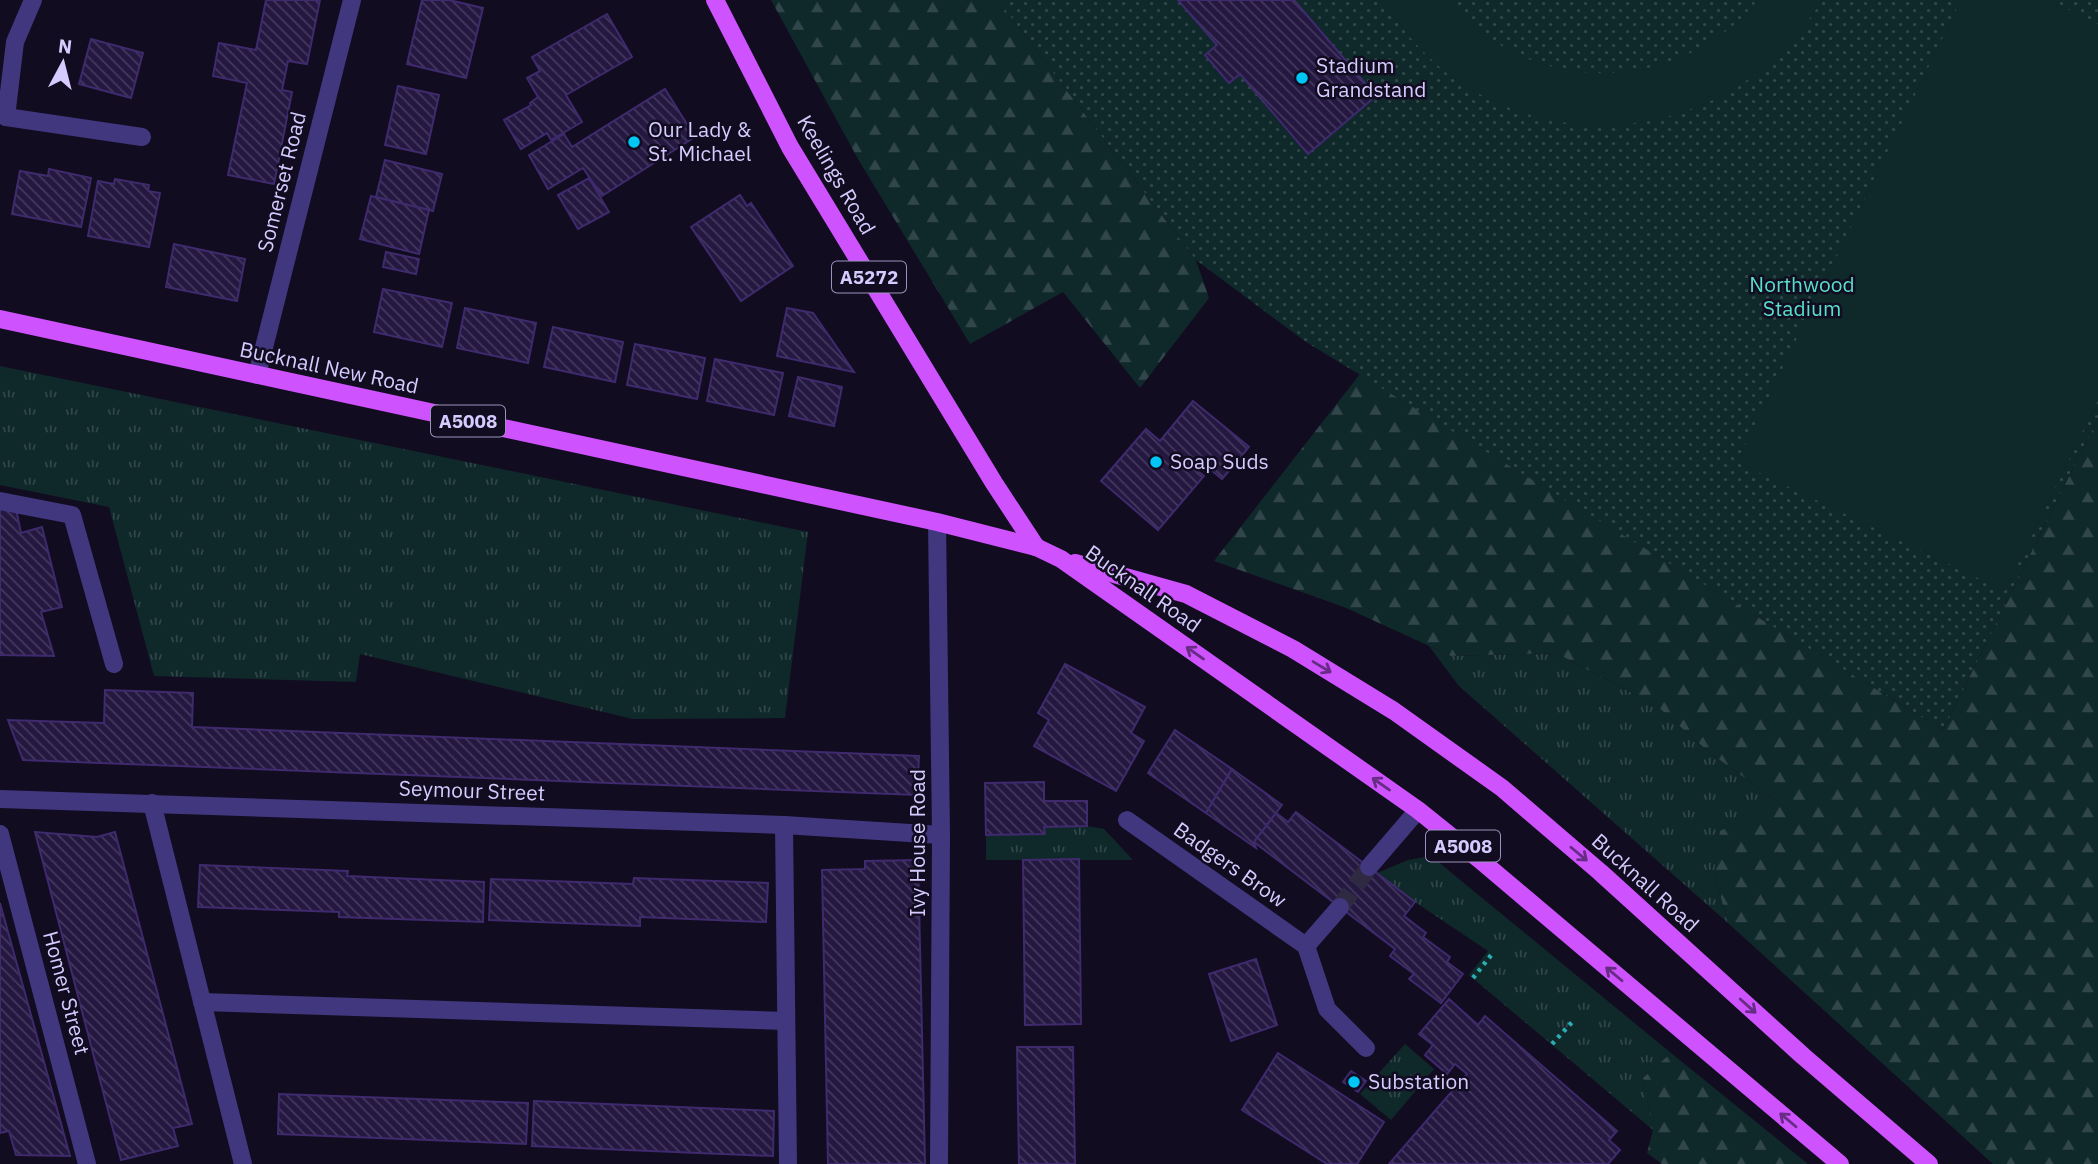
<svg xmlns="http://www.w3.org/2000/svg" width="2098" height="1164" font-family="'IBM Plex Sans',sans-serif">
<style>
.grass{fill:url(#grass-tufts)}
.forest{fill:url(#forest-firs)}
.park{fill:url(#park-dots)}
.pitch{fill:#0f282a}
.building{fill:url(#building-back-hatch);stroke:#3e2a6d;stroke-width:2}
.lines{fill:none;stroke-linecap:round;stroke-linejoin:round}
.minor-tunnel{stroke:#2f2941;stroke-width:18;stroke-dasharray:18 9;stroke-linecap:butt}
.path{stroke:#2cadb2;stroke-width:4.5;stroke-dasharray:3.5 5;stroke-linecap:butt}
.service{stroke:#41377f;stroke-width:18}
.minor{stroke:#41377f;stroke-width:18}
.primary{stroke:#cf52ff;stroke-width:18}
.oneway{stroke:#672c84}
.poi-dot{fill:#00c6f6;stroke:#120c20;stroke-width:2.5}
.labels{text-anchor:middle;stroke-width:5;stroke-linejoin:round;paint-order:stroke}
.shield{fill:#120c20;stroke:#9b92bc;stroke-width:2}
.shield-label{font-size:19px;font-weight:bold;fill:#d6cbff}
.poi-label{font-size:21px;fill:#d6cbff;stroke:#120c20;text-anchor:start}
.street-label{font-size:21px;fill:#d6cbff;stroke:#120c20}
.park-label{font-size:21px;fill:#57dfcb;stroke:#120c20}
</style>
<defs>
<pattern id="grass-tufts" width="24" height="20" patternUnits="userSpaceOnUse" patternTransform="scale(1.75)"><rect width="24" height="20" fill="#0f282a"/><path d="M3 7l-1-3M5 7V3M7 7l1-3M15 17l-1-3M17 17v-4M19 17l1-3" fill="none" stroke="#31464a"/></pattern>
<pattern id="forest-firs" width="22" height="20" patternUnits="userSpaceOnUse" patternTransform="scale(1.75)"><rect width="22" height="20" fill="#0f282a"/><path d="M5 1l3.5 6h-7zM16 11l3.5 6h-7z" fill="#31464a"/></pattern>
<pattern id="park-dots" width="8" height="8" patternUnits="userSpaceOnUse" patternTransform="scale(1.75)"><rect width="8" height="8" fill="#0f282a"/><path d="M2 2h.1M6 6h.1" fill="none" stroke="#31464a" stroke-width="1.8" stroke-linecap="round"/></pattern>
<pattern id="building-back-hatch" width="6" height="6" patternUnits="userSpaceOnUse" patternTransform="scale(1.75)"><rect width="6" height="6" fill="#241841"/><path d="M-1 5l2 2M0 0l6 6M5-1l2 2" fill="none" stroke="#43385e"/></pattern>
</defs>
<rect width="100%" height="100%" fill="#120c20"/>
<!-- grass -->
<g class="grass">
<polygon points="0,366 808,532 785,718 633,719 360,654 356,682 154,676 109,507 0,485"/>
<polygon points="1429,646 1451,656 1556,653 1657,706 1710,753 1780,803 1714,873 1728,923 1459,686"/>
<polygon points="1087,826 1104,829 1133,860 986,860 986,835 1044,834 1044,827"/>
<polygon points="1431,856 1671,1053 1643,1078 1653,1130 1469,975 1488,951 1415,902 1377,873 1408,860"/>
<polygon points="1405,1044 1434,1069 1391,1120 1360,1094"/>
</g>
<!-- forest -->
<g class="forest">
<polygon points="771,0 998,0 1196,260 1209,298 1140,388 1063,292 970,344 858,159"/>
<polygon points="1360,374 1943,730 2098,418 2098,1164 1993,1164 1728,923 1714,873 1720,831 1780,803 1710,753 1657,706 1556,653 1451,656 1344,607 1214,561"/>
<polygon points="1671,1053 1808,1164 1662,1164 1647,1153 1653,1130 1643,1078"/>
</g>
<!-- park -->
<polygon class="park" points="998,0 2098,0 2098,418 1943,730 1306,342 1196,260"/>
<!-- pitch -->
<g class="pitch">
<path d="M1379 0H1447C1528 97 1677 98 1758 0H1822C1746 126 1584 163 1461 83 1428 62 1404 30 1379 0Z"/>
<polygon points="1961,0 2049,0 2098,24 2098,400 2005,591 1737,462"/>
</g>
<!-- building -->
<g class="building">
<polygon points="266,0 320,0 307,64 288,61 282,90 292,92 274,184 228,175 247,83 213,76 219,43 256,50"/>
<polygon points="422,0 449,0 483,8 466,78 407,64"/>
<polygon points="1178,0 1294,0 1376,96 1308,154 1240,74 1229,83 1205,55 1217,45"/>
<polygon points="607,14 632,57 566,95 582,122 551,140 547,133 521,149 504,120 531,105 530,103 538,97 527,78 540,71 532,57"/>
<polygon points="91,39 143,53 131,98 79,84"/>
<polygon points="398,86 439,95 426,154 385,145"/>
<polygon points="665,89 695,137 602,196 583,168 548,189 529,155 564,134 572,147"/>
<polygon points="385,160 442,174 433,211 376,197"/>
<polygon points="49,169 91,178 81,227 12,214 20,171 48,176"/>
<polygon points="589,178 609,212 578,229 558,195"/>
<polygon points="115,179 149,185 148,191 160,193 149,247 88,236 98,181 114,184"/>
<polygon points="740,195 747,206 751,203 793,266 741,301 691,227"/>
<polygon points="371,196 429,210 419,254 360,239"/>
<polygon points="174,244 245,259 237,301 166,287"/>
<polygon points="386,252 419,259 416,274 383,267"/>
<polygon points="383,289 452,303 442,347 374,332"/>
<polygon points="465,308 536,323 528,363 457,348"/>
<polygon points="787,308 813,313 854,372 777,356"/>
<polygon points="553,327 623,342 615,382 544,367"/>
<polygon points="635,344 705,358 697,399 627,385"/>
<polygon points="715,359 783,373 774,415 707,401"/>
<polygon points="798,377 842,387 834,426 789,416"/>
<polygon points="1193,401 1249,447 1222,479 1198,459 1191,466 1204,476 1158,530 1101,481 1146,429 1160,441"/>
<polygon points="0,503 15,504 21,533 42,527 62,607 41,612 54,656 0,655"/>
<polygon points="1065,664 1145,707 1131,733 1144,741 1116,791 1034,746 1049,720 1038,713"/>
<polygon points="105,690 193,693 192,727 919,756 917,795 23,760 8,720 104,723"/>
<polygon points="1175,730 1232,769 1206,813 1148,773"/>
<polygon points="1232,769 1282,805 1254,842 1256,848 1206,813"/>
<polygon points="1044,782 1044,801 1087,801 1087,826 1044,827 1045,834 986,835 985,783"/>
<polygon points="1296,812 1415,902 1404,916 1426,933 1423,937 1450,957 1447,962 1463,974 1441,1003 1409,979 1414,974 1390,956 1395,949 1254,842 1276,813 1288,822"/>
<polygon points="35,832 97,837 115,832 192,1124 173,1128 178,1146 121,1160"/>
<polygon points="1079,859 1081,1024 1025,1025 1023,860"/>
<polygon points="918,860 925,1164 828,1164 822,870 865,869 865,861"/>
<polygon points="200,865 348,871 347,876 484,882 483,922 339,917 339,912 198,907"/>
<polygon points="634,878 768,883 766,922 640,917 640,926 489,920 491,879 633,884"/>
<polygon points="0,903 70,1156 16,1155 9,1131 0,1133"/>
<polygon points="1256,959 1277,1025 1231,1041 1209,974"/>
<polygon points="1449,999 1478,1025 1485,1016 1617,1131 1609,1140 1620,1150 1608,1164 1389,1164 1467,1074 1455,1064 1447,1074 1425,1055 1433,1045 1419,1034"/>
<polygon points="1017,1047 1073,1047 1075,1164 1019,1164"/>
<polygon points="1278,1053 1384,1122 1357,1164 1327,1164 1242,1110"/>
<polygon points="1351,1071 1366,1081 1358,1092 1343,1082"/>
<polygon points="279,1094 528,1103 526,1144 278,1134"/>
<polygon points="534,1101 774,1111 773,1156 532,1146"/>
</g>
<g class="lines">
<!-- minor-tunnel -->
<polyline class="minor-tunnel" points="1340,907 1369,867"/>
<!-- path -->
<g class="path">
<polyline points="1473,978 1492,954"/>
<polyline points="1552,1044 1574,1020"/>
</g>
<!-- service -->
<g class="service">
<polyline points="6,117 142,137"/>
<polyline points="0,501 72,515 114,664"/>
<polyline points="152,803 243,1164"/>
<polyline points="784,825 788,1164"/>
<polyline points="202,1002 786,1021"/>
</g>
<!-- minor -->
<g class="minor">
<polyline points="6,117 15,42 33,0"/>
<polyline points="257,375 352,0"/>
<polyline points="937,522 941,835 939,1164"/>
<polyline points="0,799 784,825 941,835"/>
<polyline points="1127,820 1306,946 1327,1009 1366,1048"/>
<polyline points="0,834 87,1164"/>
<polyline points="1369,867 1418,810"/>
<polyline points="1306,946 1340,907"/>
</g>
<!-- primary -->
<g class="primary">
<polyline points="715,0 790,147 994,483 1036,547"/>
<polyline points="0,319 937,522 1036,547 1061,559 1418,810 1479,859 1840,1164"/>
<polyline points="1075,563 1186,594 1293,649 1394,711 1502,788 1600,872 1803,1056 1929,1164"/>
</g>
</g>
<!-- one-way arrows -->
<defs><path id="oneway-shaft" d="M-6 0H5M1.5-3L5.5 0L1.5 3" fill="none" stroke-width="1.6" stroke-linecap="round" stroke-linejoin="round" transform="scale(1.75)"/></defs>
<g class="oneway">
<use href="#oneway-shaft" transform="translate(1195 653) rotate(-145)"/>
<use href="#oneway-shaft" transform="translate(1322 667) rotate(31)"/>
<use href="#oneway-shaft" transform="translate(1381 784) rotate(-145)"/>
<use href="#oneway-shaft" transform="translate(1579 854) rotate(40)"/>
<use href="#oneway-shaft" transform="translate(1614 974) rotate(-140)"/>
<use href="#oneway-shaft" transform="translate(1748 1006) rotate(42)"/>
<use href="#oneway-shaft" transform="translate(1788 1120) rotate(-140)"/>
</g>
<!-- markers -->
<g class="poi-dot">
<circle cx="1302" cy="78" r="7"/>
<circle cx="634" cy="142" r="7"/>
<circle cx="1156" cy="462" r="7"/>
<circle cx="1354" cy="1082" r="7"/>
</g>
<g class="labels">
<!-- shield labels -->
<g class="shield">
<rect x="832" y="261.5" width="74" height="31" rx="5"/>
<rect x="431" y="405.5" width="74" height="31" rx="5"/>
<rect x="1426" y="830.5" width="74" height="31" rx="5"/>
</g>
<g class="shield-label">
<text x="869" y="284">A5272</text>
<text x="468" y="428">A5008</text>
<text x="1463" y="853">A5008</text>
</g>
<!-- poi labels -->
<g class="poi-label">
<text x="1316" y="73">Stadium<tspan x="1316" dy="24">Grandstand</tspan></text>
<text x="648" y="137">Our Lady &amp;<tspan x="648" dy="24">St. Michael</tspan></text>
<text x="1170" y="469">Soap Suds</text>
<text x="1368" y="1089">Substation</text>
</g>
<!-- street labels -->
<g class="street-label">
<text transform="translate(836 175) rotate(60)" y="7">Keelings Road</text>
<text transform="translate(282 182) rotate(-76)" y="7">Somerset Road</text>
<text transform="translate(329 368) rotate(12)" y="7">Bucknall New Road</text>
<text transform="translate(1143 589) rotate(35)" y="7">Bucknall Road</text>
<text transform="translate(472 791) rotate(2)" y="7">Seymour Street</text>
<text transform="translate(918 843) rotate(-90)" y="7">Ivy House Road</text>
<text transform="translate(1230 865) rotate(35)" y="7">Badgers Brow</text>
<text transform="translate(1645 883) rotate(42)" y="7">Bucknall Road</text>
<text transform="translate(66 993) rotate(75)" y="7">Homer Street</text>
</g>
<!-- park labels -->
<g class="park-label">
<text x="1802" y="292">Northwood<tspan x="1802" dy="24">Stadium</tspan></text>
</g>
</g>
<!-- north arrow -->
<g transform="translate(63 63) rotate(7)" stroke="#120c20" stroke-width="5" paint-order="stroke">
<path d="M0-5L12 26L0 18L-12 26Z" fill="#d6cbff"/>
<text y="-10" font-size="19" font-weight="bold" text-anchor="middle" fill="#d6cbff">N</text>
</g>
</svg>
